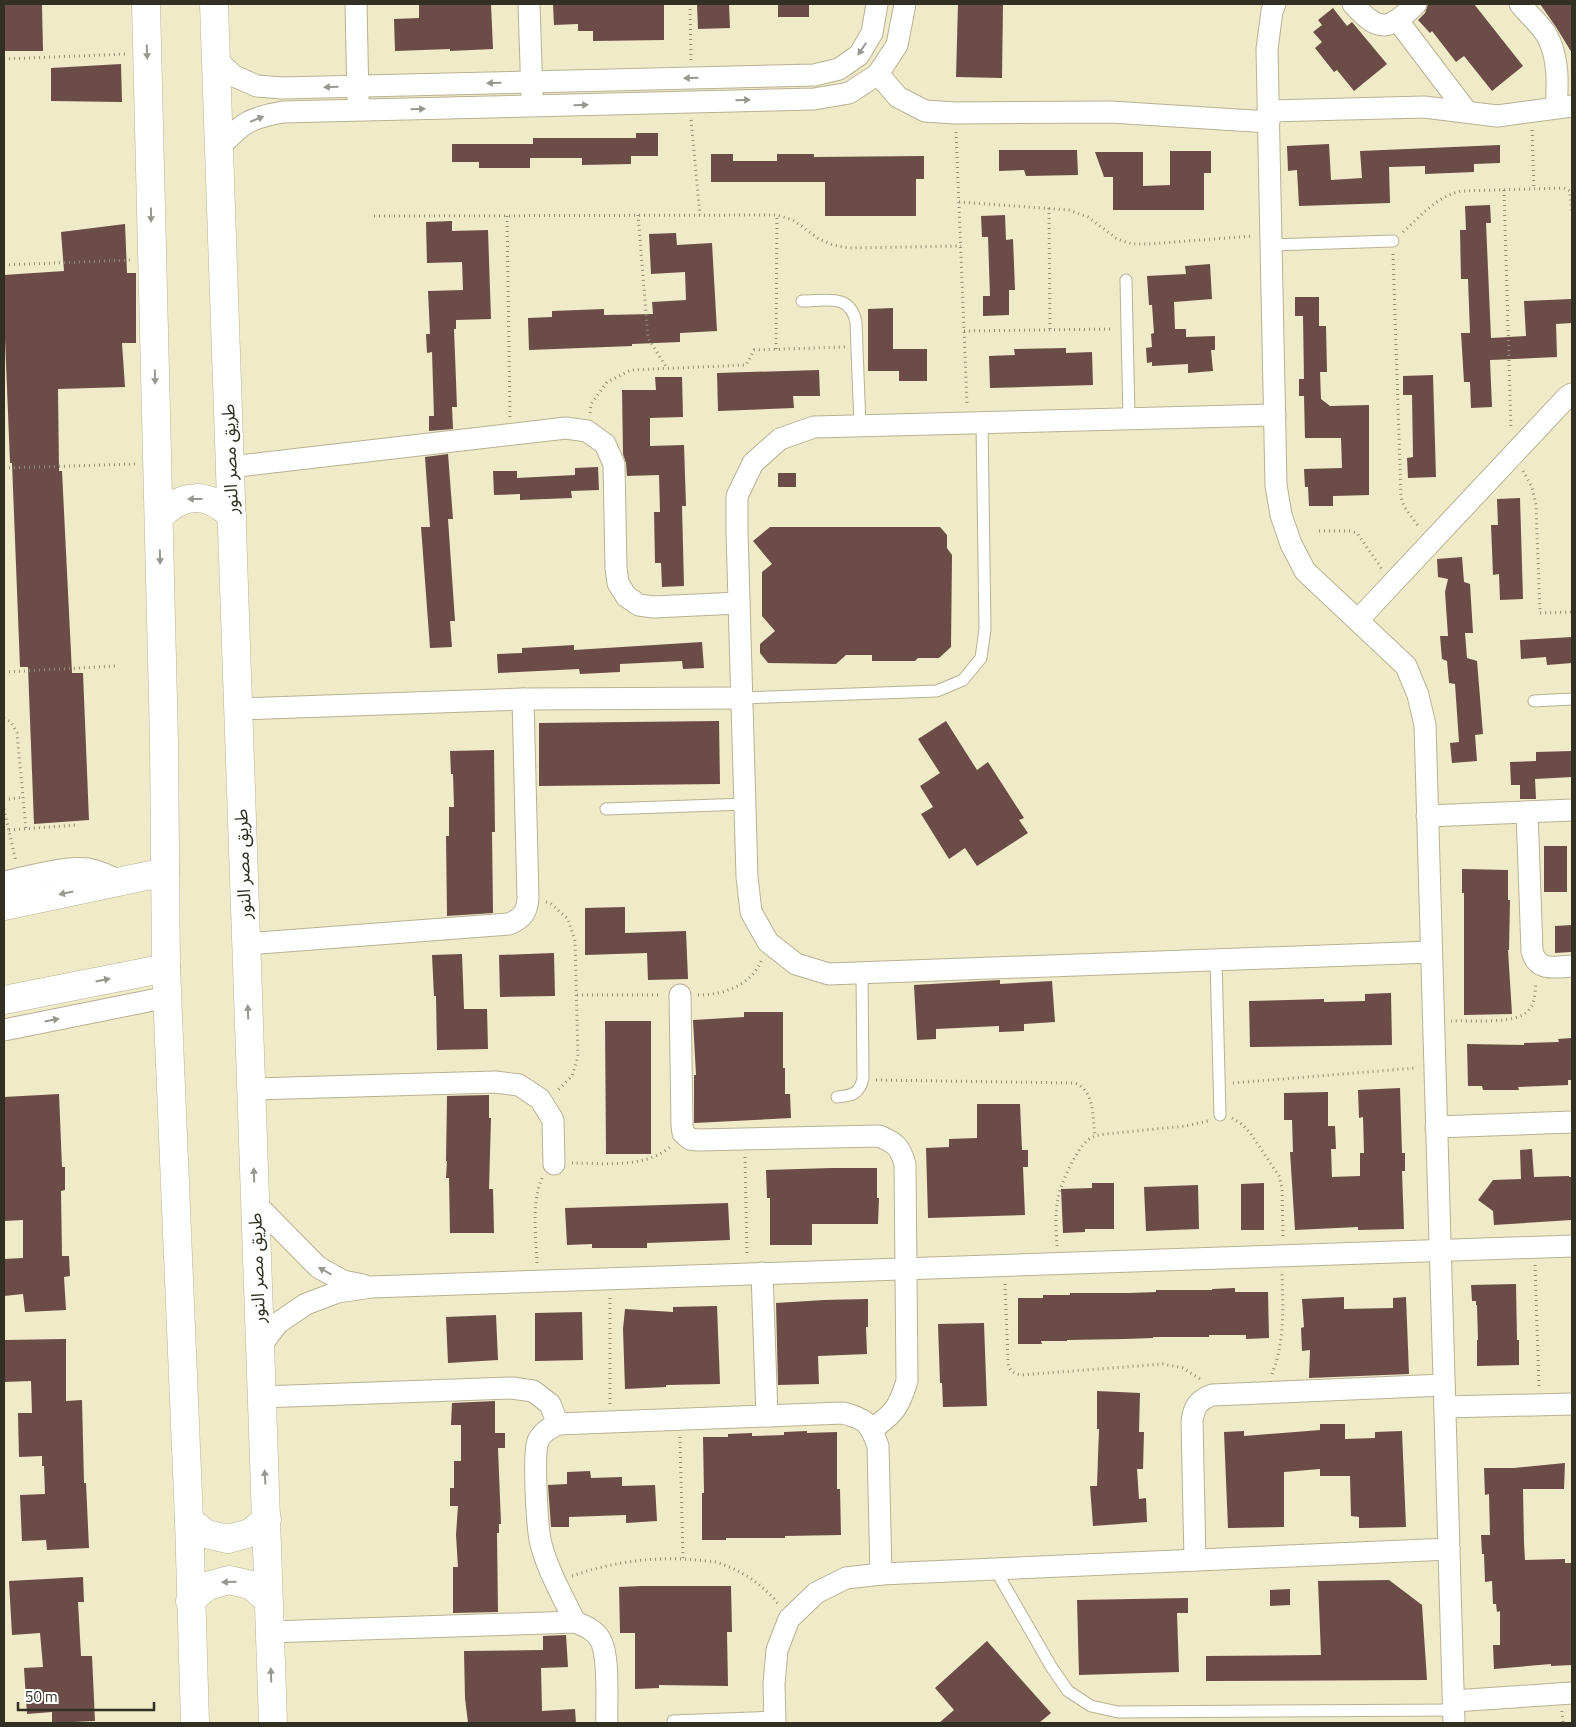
<svg xmlns="http://www.w3.org/2000/svg" width="1576" height="1727" font-family="'Titillium Web','Noto Sans Arabic',sans-serif">
<style>
.building{fill:#6b4c46}
.lines{fill:none;stroke-linecap:round;stroke-linejoin:round}
.lane-casing{stroke:#b7b292;stroke-width:13}
.street-casing{stroke:#b7b292;stroke-width:23}
.secondary-casing{stroke:#b7b292;stroke-width:29}
.path{stroke:#928f77;stroke-width:3;stroke-dasharray:1 4;stroke-linecap:butt}
.lane{stroke:#fff;stroke-width:11}
.street{stroke:#fff;stroke-width:21}
.secondary{stroke:#fff;stroke-width:28}
.oneway{fill:#989891}
.labels{text-anchor:middle;stroke-width:5;stroke-linejoin:round;paint-order:stroke}
.street-label{font-size:18px;fill:#323023;stroke:#fff}
</style>
<rect width="100%" height="100%" fill="#efeac8"/>
<!-- building -->
<g class="building">
<polygon points="4,4 42,4 43,51 4,51"/>
<polygon points="419,4 491,4 493,49 450,51 450,49 395,51 394,19 419,18"/>
<polygon points="553,4 664,4 664,40 593,41 593,31 578,31 578,24 554,25"/>
<polygon points="697,4 729,4 730,28 698,29"/>
<rect x="778" y="4" width="31" height="13"/>
<polygon points="958,4 1003,4 1002,78 956,77"/>
<polygon points="1428,4 1474,4 1523,66 1492,91 1464,56 1456,62 1432,31 1430,33 1418,20 1425,13"/>
<polygon points="1540,4 1572,4 1572,53 1556,27"/>
<polygon points="1333,8 1347,26 1352,22 1387,64 1354,91 1337,70 1334,72 1315,48 1322,42 1313,32 1322,25 1318,20"/>
<polygon points="121,64 122,102 51,101 51,68"/>
<polygon points="636,133 658,133 658,156 631,156 631,164 582,165 582,158 530,158 530,168 479,168 479,162 452,162 452,144 533,144 533,138 636,138"/>
<polygon points="1329,144 1331,180 1362,178 1360,151 1500,145 1500,163 1474,164 1474,172 1425,174 1425,166 1389,167 1390,203 1299,206 1297,170 1288,171 1287,146"/>
<polygon points="999,150 1077,150 1078,175 1026,176 1024,170 999,171"/>
<polygon points="1170,151 1211,151 1211,173 1204,173 1204,210 1113,210 1113,177 1104,177 1095,152 1143,152 1143,186 1170,185"/>
<polygon points="711,154 733,154 733,161 777,161 777,154 814,154 814,157 924,156 924,179 916,179 916,216 825,216 825,182 711,182"/>
<polygon points="1490,205 1491,223 1486,223 1491,338 1526,336 1524,301 1572,299 1572,323 1556,324 1557,357 1490,360 1492,407 1471,408 1470,382 1464,382 1461,333 1470,333 1468,279 1461,279 1460,230 1466,230 1465,206"/>
<polygon points="1005,215 1006,240 1013,239 1015,290 1009,290 1009,315 983,316 983,296 990,296 988,237 982,237 981,216"/>
<polygon points="452,221 452,231 488,230 491,319 456,320 456,329 454,329 457,407 452,407 453,429 429,431 429,416 434,416 432,352 427,353 426,334 430,334 428,291 463,290 462,262 427,263 426,222"/>
<polygon points="125,224 127,273 136,273 136,343 122,343 125,387 58,389 59,471 62,471 72,673 83,673 89,820 34,824 28,667 20,667 12,463 10,463 4,314 4,275 64,271 61,232"/>
<polygon points="676,233 677,245 712,243 717,331 680,333 680,342 632,344 632,346 529,350 528,318 552,317 552,311 604,309 604,315 653,314 652,302 686,300 685,272 651,274 649,234"/>
<polygon points="1210,264 1212,299 1174,302 1175,329 1186,329 1186,337 1215,336 1215,350 1211,350 1213,371 1188,373 1188,364 1152,366 1152,362 1147,363 1146,348 1152,347 1151,334 1154,333 1152,305 1149,305 1147,276 1186,274 1185,266"/>
<polygon points="1295,297 1319,297 1319,326 1326,326 1327,372 1320,372 1321,399 1330,406 1369,405 1369,495 1333,496 1333,506 1309,506 1308,487 1305,487 1304,469 1342,468 1341,438 1305,438 1304,396 1299,396 1299,379 1304,379 1303,316 1295,316"/>
<polygon points="893,308 893,349 927,349 927,381 899,381 899,371 868,371 868,309"/>
<polygon points="1066,348 1066,353 1092,352 1093,385 990,388 989,356 1015,355 1014,349"/>
<polygon points="819,370 820,396 793,396 794,408 718,411 717,373"/>
<polygon points="1433,375 1436,477 1408,478 1407,458 1413,457 1412,395 1403,395 1403,376"/>
<polygon points="655,377 682,377 683,417 650,418 650,446 684,445 686,506 682,506 684,586 662,587 661,563 655,563 654,512 660,512 659,475 627,476 626,463 623,454 622,390 656,390"/>
<polygon points="448,454 453,519 448,519 455,621 450,621 452,647 430,648 421,527 430,527 425,457"/>
<polygon points="598,467 599,490 571,491 572,498 520,500 520,494 494,495 493,471 517,471 517,478 575,475 575,468"/>
<rect x="778" y="473" width="18" height="14"/>
<polygon points="1520,498 1523,599 1500,600 1499,574 1493,575 1491,525 1498,525 1497,499"/>
<polygon points="770,527 940,527 947,535 947,548 952,555 951,647 939,658 918,658 915,661 872,661 872,655 846,655 836,664 768,663 760,653 760,644 775,631 762,616 762,572 772,564 753,541"/>
<polygon points="1462,557 1464,582 1470,584 1473,633 1465,633 1467,658 1477,661 1483,734 1475,735 1477,761 1452,763 1450,743 1459,742 1455,684 1449,683 1447,661 1442,659 1440,636 1448,636 1445,592 1448,579 1438,577 1437,559"/>
<polygon points="1572,637 1572,663 1547,665 1546,657 1521,659 1520,640"/>
<polygon points="702,642 704,668 683,669 682,661 620,664 620,672 580,674 579,669 498,673 497,654 522,653 522,648 574,645 574,650"/>
<polygon points="719,721 720,784 539,786 539,723"/>
<polygon points="946,721 977,770 988,762 1024,818 1019,820 1028,833 977,866 965,848 949,859 921,814 933,807 920,786 940,773 918,739"/>
<polygon points="494,750 495,832 492,832 493,913 447,916 446,836 449,836 449,807 454,807 453,774 451,774 450,751"/>
<polygon points="1572,751 1572,777 1535,779 1536,799 1520,799 1520,785 1511,785 1510,762 1536,761 1536,752"/>
<rect x="1544" y="846" width="23" height="46"/>
<polygon points="1462,869 1508,870 1508,900 1510,900 1509,950 1508,950 1512,1014 1464,1015 1464,893 1462,893"/>
<polygon points="625,907 625,933 686,931 688,979 648,980 647,953 585,955 585,908"/>
<polygon points="1572,925 1571,952 1555,953 1555,926"/>
<polygon points="554,953 555,996 500,997 499,955"/>
<polygon points="462,954 464,1009 487,1009 488,1049 437,1050 436,996 434,996 432,955"/>
<polygon points="1000,980 1000,984 1052,981 1055,1022 1024,1024 1024,1031 999,1032 999,1026 936,1029 936,1039 917,1040 914,985"/>
<polygon points="1391,993 1392,1045 1250,1047 1249,1001 1324,999 1324,1002 1365,1001 1365,994"/>
<polygon points="744,1012 783,1012 783,1068 785,1068 785,1094 790,1094 791,1118 694,1123 694,1075 696,1075 693,1020 744,1017"/>
<polygon points="605,1021 651,1021 651,1154 606,1154"/>
<polygon points="1572,1038 1572,1080 1568,1080 1568,1085 1518,1087 1519,1090 1483,1090 1482,1086 1468,1086 1467,1044 1524,1045 1524,1043 1559,1042 1558,1039"/>
<polygon points="1400,1088 1402,1153 1405,1153 1405,1171 1402,1171 1404,1229 1358,1230 1358,1227 1295,1230 1290,1152 1293,1152 1292,1120 1284,1120 1284,1093 1328,1092 1328,1126 1335,1126 1336,1149 1331,1149 1332,1177 1360,1176 1360,1153 1364,1153 1363,1117 1359,1118 1358,1090"/>
<polygon points="59,1094 62,1167 65,1167 65,1190 61,1191 62,1256 69,1256 70,1276 64,1277 66,1310 25,1312 23,1294 4,1296 4,1259 23,1258 23,1220 4,1221 4,1097"/>
<polygon points="489,1095 489,1118 491,1118 489,1189 493,1189 494,1233 450,1233 449,1178 446,1178 447,1161 446,1161 447,1096"/>
<polygon points="977,1104 1020,1104 1022,1150 1028,1150 1028,1167 1023,1167 1025,1215 928,1218 926,1148 949,1147 949,1139 977,1138"/>
<polygon points="1532,1149 1534,1177 1569,1176 1569,1177 1572,1177 1571,1220 1494,1225 1493,1211 1478,1200 1493,1180 1521,1179 1520,1150"/>
<polygon points="832,1168 877,1168 877,1198 879,1198 878,1224 812,1224 812,1245 770,1245 770,1198 767,1198 766,1170"/>
<polygon points="1092,1183 1114,1183 1114,1229 1085,1229 1085,1232 1063,1233 1061,1189 1092,1188"/>
<polygon points="1264,1183 1264,1230 1241,1230 1241,1184"/>
<polygon points="1198,1185 1199,1229 1146,1231 1144,1187"/>
<polygon points="728,1203 730,1240 647,1243 647,1248 592,1248 592,1244 567,1245 565,1208"/>
<polygon points="1516,1284 1517,1340 1519,1340 1519,1365 1477,1366 1477,1340 1478,1340 1477,1305 1476,1305 1476,1301 1472,1301 1471,1285"/>
<polygon points="1235,1288 1235,1292 1268,1292 1269,1338 1246,1339 1246,1335 1209,1335 1209,1337 1153,1337 1153,1338 1125,1339 1067,1340 1067,1341 1041,1341 1042,1344 1018,1344 1018,1298 1043,1298 1043,1295 1070,1295 1070,1293 1129,1293 1156,1292 1156,1290 1212,1290 1212,1289"/>
<polygon points="1344,1297 1344,1309 1393,1308 1393,1298 1406,1297 1409,1374 1309,1378 1310,1350 1302,1351 1301,1328 1304,1327 1302,1299"/>
<polygon points="868,1299 868,1327 866,1327 867,1354 818,1356 819,1384 778,1385 776,1303 824,1300"/>
<polygon points="717,1306 720,1384 666,1385 666,1387 625,1389 623,1329 625,1309 673,1312 673,1307"/>
<polygon points="582,1312 583,1360 535,1361 535,1313"/>
<polygon points="496,1315 498,1360 448,1363 446,1317"/>
<polygon points="984,1323 987,1406 943,1407 942,1383 940,1383 938,1324"/>
<polygon points="66,1339 66,1401 82,1400 84,1483 86,1483 89,1548 47,1550 46,1540 22,1541 20,1495 45,1494 44,1466 42,1466 42,1456 19,1457 18,1413 32,1413 31,1381 4,1382 4,1340"/>
<polygon points="1097,1391 1140,1393 1139,1432 1144,1432 1143,1469 1137,1469 1139,1499 1146,1498 1147,1522 1093,1526 1090,1486 1097,1486 1099,1429 1097,1429"/>
<polygon points="495,1401 495,1433 505,1433 505,1448 498,1448 501,1524 499,1524 499,1533 497,1533 498,1612 453,1613 453,1567 458,1567 456,1535 458,1506 450,1506 450,1488 454,1488 454,1461 461,1461 461,1425 451,1425 452,1403"/>
<polygon points="1320,1424 1345,1424 1345,1439 1375,1438 1375,1432 1402,1431 1406,1527 1359,1528 1359,1517 1351,1516 1350,1476 1320,1476 1320,1469 1284,1472 1284,1527 1228,1528 1224,1432 1244,1431 1244,1436 1320,1430"/>
<polygon points="807,1431 807,1433 837,1432 837,1489 840,1489 841,1535 785,1536 785,1538 726,1538 726,1540 702,1540 702,1493 704,1493 703,1437 728,1437 728,1434 752,1433 752,1436 784,1435 784,1432"/>
<polygon points="1565,1463 1564,1489 1523,1489 1524,1543 1525,1560 1565,1559 1565,1563 1572,1563 1572,1665 1551,1666 1551,1664 1494,1669 1493,1645 1500,1645 1500,1611 1497,1612 1496,1604 1493,1604 1492,1581 1485,1582 1484,1554 1482,1554 1481,1535 1490,1535 1489,1494 1485,1495 1484,1468 1514,1468"/>
<polygon points="590,1471 591,1478 622,1477 622,1486 655,1485 657,1521 626,1523 626,1515 569,1517 569,1527 551,1527 548,1485 567,1484 567,1472"/>
<polygon points="83,1577 84,1602 78,1602 81,1656 92,1656 95,1721 52,1723 52,1712 27,1714 24,1668 43,1667 40,1633 12,1635 9,1581"/>
<polygon points="1389,1580 1422,1605 1427,1680 1206,1681 1206,1656 1321,1655 1318,1581"/>
<polygon points="642,1586 731,1586 732,1632 727,1632 728,1686 659,1685 659,1688 635,1689 635,1633 620,1633 619,1587"/>
<polygon points="1290,1589 1290,1605 1270,1606 1270,1590"/>
<polygon points="1188,1598 1188,1613 1177,1613 1179,1672 1079,1675 1077,1600"/>
<polygon points="566,1635 568,1667 541,1668 542,1711 575,1709 576,1723 468,1723 465,1698 464,1651 543,1650 543,1636"/>
<polygon points="987,1641 1051,1713 1039,1723 939,1723 954,1710 935,1688"/>
</g>
<g class="lines">
<!-- lane casing -->
<g class="lane-casing">
<g id="lane">
<polyline points="1271,245 1393,241"/>
<polyline points="1126,280 1129,419"/>
<path d="M802 301C826 301 850 293 856 322L860 426"/>
<polyline points="742,698 937,691 963,680 981,658 985,629 982,423"/>
<polyline points="1534,701 1572,699"/>
<polyline points="606,809 745,804"/>
<polyline points="1216,960 1220,1115"/>
<path d="M837 1097C851 1096 860 1094 863 1078L862 973"/>
<polyline points="995,1569 1052,1668 1068,1691 1091,1706 1118,1712 1454,1710"/>
<polyline points="673,1721 775,1717"/>
</g>
</g>
<!-- street casing -->
<g class="street-casing">
<g id="street">
<polyline points="356,4 358,100"/>
<polyline points="529,4 532,96"/>
<polyline points="1275,4 1272,11 1267,49 1276,485 1281,515 1291,544 1305,571 1406,666 1418,695 1425,725 1454,1723"/>
<path d="M1353 4C1380 34 1389 30 1416 4"/>
<path d="M1520 4C1528 14 1539 23 1546 34 1559 56 1558 84 1556 108"/>
<polyline points="1398,21 1467,112"/>
<polyline points="216,59 234,76 257,86 282,88 814,75 839,69 859,55 872,33 877,4"/>
<polyline points="878,74 898,97 925,111 955,113 1111,112 1269,122"/>
<polyline points="1268,111 1424,107 1497,116 1572,106"/>
<path d="M219 148C242 123 249 118 283 112L814 99 849 93 878 74 897 45 905 4"/>
<polyline points="1275,415 814,427 780,439 753,463 737,496 737,532 747,877 751,912 768,942 796,964 829,974 1431,952"/>
<polyline points="230,467 566,428 587,431 605,444 614,464 616,568 618,583 626,596 639,605 653,607 739,603"/>
<polyline points="1358,620 1568,396 1572,394"/>
<polyline points="238,709 523,699 742,698"/>
<path d="M1527 812 1532 951C1537 972 1555 967 1572 966"/>
<polyline points="1427,816 1572,810"/>
<path d="M4 882C29 877 63 866 88 869 100 871 110 876 120 882"/>
<path d="M246 944 509 924C523 918 527 912 528 898L523 699"/>
<path d="M680 995 682 1125 683 1133 690 1139 698 1140 879 1136C896 1143 900 1147 905 1164L907 1381C899 1407 894 1414 872 1429"/>
<polyline points="4,1030 168,997"/>
<polyline points="251,1089 495,1082 519,1085 540,1099 553,1120 554,1164"/>
<polyline points="1436,1127 1572,1122"/>
<polyline points="255,1203 318,1267 343,1281 363,1285"/>
<polyline points="762,1273 767,1416"/>
<polyline points="259,1348 278,1323 306,1304 338,1292 371,1287 1572,1246"/>
<polyline points="261,1397 512,1388 533,1391 550,1404 558,1424"/>
<polyline points="1445,1407 1572,1404"/>
<path d="M1195 1560 1192 1421C1194 1406 1199 1400 1212 1395L1444 1385"/>
<path d="M575 1622C563 1597 548 1571 541 1544 537 1529 533 1454 538 1441 542 1432 550 1428 558 1424L843 1413C866 1419 870 1423 878 1446L881 1574"/>
<path d="M269 1632 575 1622C584 1626 594 1629 600 1639 610 1655 606 1703 607 1723"/>
<polyline points="1454,1701 1572,1693"/>
<polyline points="775,1723 774,1684 777,1650 789,1619 816,1593 846,1578 881,1574 1449,1549"/>
</g>
</g>
<!-- secondary casing -->
<g class="secondary-casing">
<g id="secondary">
<polyline points="146,4 164,742 166,968 189,1520 195,1723"/>
<polyline points="214,4 273,1723"/>
<path d="M159 517C183 492 208 492 232 516"/>
<polyline points="4,906 165,872"/>
<polyline points="4,1000 166,968"/>
<polyline points="189,1520 206,1534 228,1539 250,1533 267,1519"/>
<polyline points="190,1601 207,1586 229,1580 251,1585 268,1600"/>
</g>
</g>
<!-- path -->
<g class="path">
<polyline points="690,4 691,60"/>
<polyline points="4,59 126,54"/>
<polyline points="691,120 700,215"/>
<polyline points="1532,130 1534,189"/>
<polyline points="956,132 967,405"/>
<polyline points="1504,190 1511,429"/>
<polyline points="959,202 1069,210 1088,217 1117,239 1132,244 1148,244 1253,236"/>
<polyline points="1049,208 1050,330"/>
<polyline points="638,215 648,338 667,368"/>
<polyline points="374,216 777,215 793,220 819,239 833,245 849,248 961,246"/>
<polyline points="507,216 510,417"/>
<path d="M1403 232C1422 215 1436 197 1461 191L1564 188 1570 191 1572 213"/>
<polyline points="1393,254 1401,498 1405,508 1419,527"/>
<polyline points="4,265 131,260"/>
<polyline points="964,331 1114,329"/>
<polyline points="776,349 777,215"/>
<polyline points="590,413 591,404 607,382 631,370 746,365 754,350 845,347"/>
<polyline points="4,468 136,464"/>
<polyline points="1523,471 1532,487 1536,505 1540,613 1572,612"/>
<polyline points="1319,531 1350,531 1357,533 1382,569"/>
<polyline points="4,672 116,666"/>
<polyline points="4,718 11,722 17,733 26,829"/>
<polyline points="4,800 23,797"/>
<polyline points="4,809 16,862"/>
<polyline points="9,830 76,825"/>
<polyline points="546,902 551,904 568,919 575,941 578,1057 572,1076 557,1091"/>
<polyline points="577,995 661,995"/>
<path d="M698 995C724 995 752 985 762 959"/>
<path d="M1451 1021C1470 1020 1517 1025 1529 1010 1535 1003 1535 992 1536 983"/>
<path d="M876 1080 1075 1083C1095 1092 1092 1115 1095 1135"/>
<polyline points="1233,1083 1416,1068"/>
<polyline points="1232,1118 1243,1125 1251,1134 1279,1176 1282,1188 1283,1237"/>
<polyline points="745,1157 747,1256"/>
<path d="M572 1163C604 1163 646 1169 671 1146"/>
<path d="M1057 1246C1056 1231 1055 1214 1058 1199 1060 1185 1076 1150 1087 1141 1092 1136 1098 1135 1105 1134L1186 1126 1208 1121"/>
<path d="M537 1263C536 1234 531 1205 542 1178"/>
<polyline points="1535,1265 1539,1387"/>
<path d="M1005 1284 1008 1362C1009 1371 1013 1373 1021 1375L1163 1364 1183 1368 1200 1379"/>
<polyline points="610,1298 610,1404"/>
<path d="M1272 1374C1285 1342 1283 1307 1282 1274"/>
<polyline points="680,1437 683,1559"/>
<path d="M572 1576C611 1562 655 1556 697 1560 703 1561 710 1561 716 1562 741 1570 763 1584 779 1605"/>
<polyline points="1562,1711 1563,1723"/>
</g>
<!-- lane -->
<use href="#lane" class="lane"/>
<!-- street -->
<use href="#street" class="street"/>
<!-- secondary -->
<use href="#secondary" class="secondary"/>
</g>
<!-- one-way arrows -->
<defs><path id="oneway-solid" d="M-6-.8H1V-3.2L6.5 0L1 3.2V.8H-6Z" transform="scale(1.25)"/></defs>
<g class="oneway">
<use href="#oneway-solid" transform="translate(862 49) rotate(124)"/>
<use href="#oneway-solid" transform="translate(147 52) rotate(88)"/>
<use href="#oneway-solid" transform="translate(691 78) rotate(179)"/>
<use href="#oneway-solid" transform="translate(494 83) rotate(179)"/>
<use href="#oneway-solid" transform="translate(331 87) rotate(179)"/>
<use href="#oneway-solid" transform="translate(743 100) rotate(-1)"/>
<use href="#oneway-solid" transform="translate(581 105) rotate(-1)"/>
<use href="#oneway-solid" transform="translate(418 109) rotate(-2)"/>
<use href="#oneway-solid" transform="translate(257 119) rotate(-22)"/>
<use href="#oneway-solid" transform="translate(151 215) rotate(89)"/>
<use href="#oneway-solid" transform="translate(155 377) rotate(89)"/>
<use href="#oneway-solid" transform="translate(195 499) rotate(180)"/>
<use href="#oneway-solid" transform="translate(160 557) rotate(89)"/>
<use href="#oneway-solid" transform="translate(66 893) rotate(168)"/>
<use href="#oneway-solid" transform="translate(103 980) rotate(-11)"/>
<use href="#oneway-solid" transform="translate(248 1012) rotate(-92)"/>
<use href="#oneway-solid" transform="translate(52 1020) rotate(-11)"/>
<use href="#oneway-solid" transform="translate(254 1175) rotate(-92)"/>
<use href="#oneway-solid" transform="translate(325 1271) rotate(-151)"/>
<use href="#oneway-solid" transform="translate(265 1477) rotate(-93)"/>
<use href="#oneway-solid" transform="translate(229 1582) rotate(179)"/>
<use href="#oneway-solid" transform="translate(271 1675) rotate(-92)"/>
</g>
<g class="labels">
<!-- street labels -->
<g class="street-label">
<text transform="translate(230 459) rotate(-92)" y="6">طريق مصر النور</text>
<text transform="translate(243 864) rotate(-92)" y="6">طريق مصر النور</text>
<text transform="translate(257 1268) rotate(-92)" y="6">طريق مصر النور</text>
</g>
</g>
<!-- border -->
<rect width="1576" height="1727" fill="none" stroke="#323023" stroke-width="10"/>
<!-- scale -->
<path d="M18 1702v8h136v-8" fill="none" stroke="#323023" stroke-width="2.5"/>
<text x="25" y="1702" font-size="15" fill="#323023" stroke="#ffffff" stroke-width="4" paint-order="stroke">50 m</text>
</svg>
